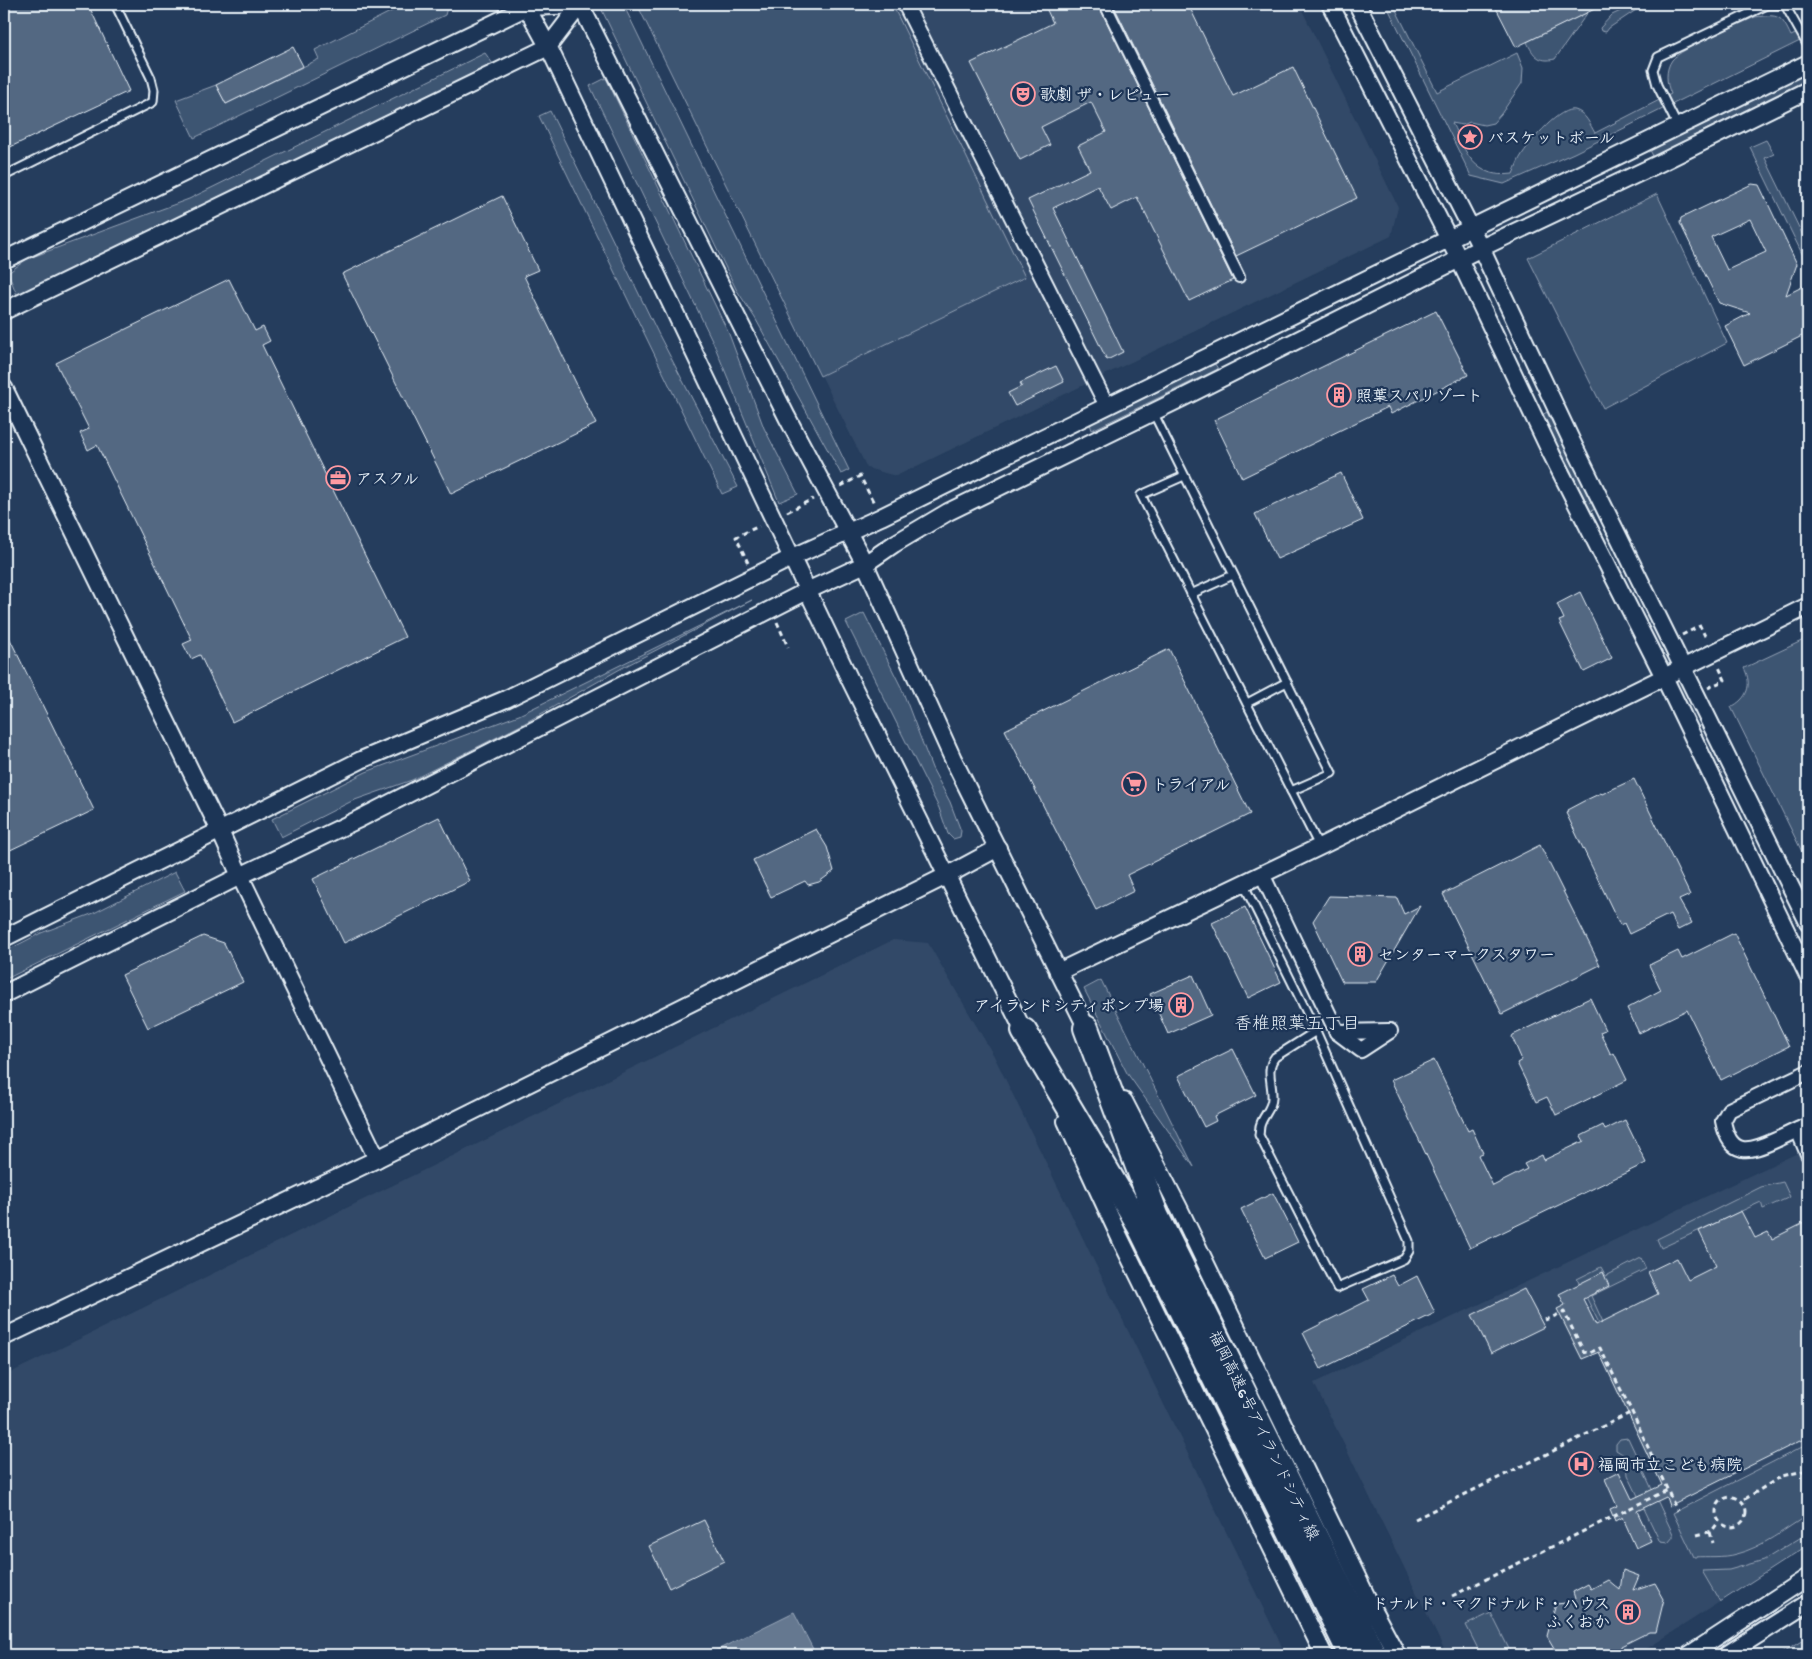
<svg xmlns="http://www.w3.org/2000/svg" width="1812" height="1659" font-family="'Gochi Hand','Klee One',sans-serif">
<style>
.built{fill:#334a68}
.green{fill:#3e5472;stroke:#93a2b5}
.water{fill:#657890;stroke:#99a8ba}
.building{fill:#536782;stroke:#e8f1f8;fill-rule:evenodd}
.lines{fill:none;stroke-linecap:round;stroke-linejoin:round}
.service-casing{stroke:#e8f1f8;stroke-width:11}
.pedestrian-casing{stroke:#e8f1f8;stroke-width:14}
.minor-casing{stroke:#e8f1f8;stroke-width:18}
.tertiary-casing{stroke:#e8f1f8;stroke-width:20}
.motorway-casing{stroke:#e8f1f8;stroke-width:28}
.path{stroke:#e8f1f8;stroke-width:3;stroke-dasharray:5 4;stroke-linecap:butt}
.service{stroke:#1d3557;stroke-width:7}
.pedestrian{stroke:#1d3557;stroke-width:10}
.minor{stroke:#1d3557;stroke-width:14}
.tertiary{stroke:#1d3557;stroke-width:16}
.motorway{stroke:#1d3557;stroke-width:24}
.labels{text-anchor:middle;stroke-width:4.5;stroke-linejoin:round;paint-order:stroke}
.poi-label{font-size:16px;font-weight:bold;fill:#e8f1f8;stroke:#1d3557;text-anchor:start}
.street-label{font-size:16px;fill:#e8f1f8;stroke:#1d3557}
.neighbourhood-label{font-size:18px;fill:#e8f1f8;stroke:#1d3557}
</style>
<rect width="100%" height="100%" fill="#253d5d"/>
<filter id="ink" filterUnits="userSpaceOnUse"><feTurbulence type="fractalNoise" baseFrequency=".02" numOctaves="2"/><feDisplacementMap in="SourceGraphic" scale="10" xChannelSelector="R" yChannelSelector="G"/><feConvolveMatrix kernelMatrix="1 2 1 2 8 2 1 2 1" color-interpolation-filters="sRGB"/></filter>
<g filter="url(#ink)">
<!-- built -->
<g class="built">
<polygon points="638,4 1299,4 1398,207 1391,236 896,476 867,468"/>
<polygon points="893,940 928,943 994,1056 1286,1655 816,1655 794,1612 706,1655 4,1655 4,1376"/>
<polygon points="1808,1148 1808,1545 1637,1655 1447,1655 1314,1383"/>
</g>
<!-- green -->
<g class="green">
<polygon points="406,4 448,4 445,15 194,138 176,100 216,85 226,104 319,59 315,50"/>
<polygon points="599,4 623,4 849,470 841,474 755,318 736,289"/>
<polygon points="637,4 892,4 1025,277 820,376"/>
<path d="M1386 4H1393L1437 92 1517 53 1523 68 1522 83 1501 114 1493 123 1484 125 1470 122 1463 125 1452 123C1466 153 1474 179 1513 174 1516 167 1518 160 1523 153 1531 141 1560 106 1575 110 1586 113 1590 125 1595 133L1671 94C1666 83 1665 70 1672 60 1681 48 1738 25 1755 17 1779 14 1781 15 1791 36L1808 28V37L1574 153 1504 184 1471 176Z"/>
<polygon points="1635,4 1645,4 1609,28 1606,32 1601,31 1600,28 1612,15"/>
<path d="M1588 12 1555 59C1539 63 1533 55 1527 42Z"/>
<polygon points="485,53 493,64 17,295 8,273 27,259 189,199"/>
<polygon points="1808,72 1808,79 1653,156 1650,150"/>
<polygon points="606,78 729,334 764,428 798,494 779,502 713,342 590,86"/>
<polygon points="550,111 658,333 738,487 722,494 539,116"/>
<polygon points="1766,140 1774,154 1765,158 1808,246 1808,266 1750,147"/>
<polygon points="1657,194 1727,343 1603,408 1528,258"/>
<polygon points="1215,364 1218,369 1092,430 1090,424"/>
<polygon points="1547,412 1595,509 1591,511 1542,415"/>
<polygon points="752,600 622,668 523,724 412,780 352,801 281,837 272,819 366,772 519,715"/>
<polygon points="864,613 901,687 932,768 950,802 961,831 960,837 953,839 948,834 939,808 846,622"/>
<path d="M1808 638V864L1731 707C1747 699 1753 685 1744 668Z"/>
<polygon points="175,872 185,891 4,980 4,952 41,933 94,913"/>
<polygon points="1101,980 1194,1167 1127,1073 1084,989"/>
<polygon points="1783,1182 1790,1197 1763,1209 1761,1202 1661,1248 1657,1239 1761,1187"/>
<polygon points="1641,1258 1646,1269 1591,1296 1603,1322 1599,1323 1577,1279 1601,1267 1606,1276"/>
<polygon points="1628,1438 1673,1534 1673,1537 1668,1543 1660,1542 1628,1475 1627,1461 1624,1455 1616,1450 1616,1444 1620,1439"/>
<path d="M1808 1444V1515C1786 1528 1762 1548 1736 1554 1722 1558 1708 1556 1694 1557L1673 1513Z"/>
<polygon points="1808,1533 1808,1545 1720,1602 1702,1571 1729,1570 1764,1560"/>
<polygon points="1491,1613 1512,1655 1481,1655 1466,1625"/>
<polygon points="1808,1637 1808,1655 1779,1655"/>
</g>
<!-- water -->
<polygon class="water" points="794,1612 816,1655 707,1655"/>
<!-- building -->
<g class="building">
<polygon points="4,4 88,4 129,91 4,150"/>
<polygon points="1054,4 1098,4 1233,280 1189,301 1137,197 1111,210 1098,186 1053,208 1123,352 1107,360 1028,200 1090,170 1078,146 1106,132 1091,102 1041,127 1050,145 1020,160 971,63 1053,23 1046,8"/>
<polygon points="1113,4 1188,4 1233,96 1293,67 1357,198 1236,256"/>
<polygon points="1494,4 1605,4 1516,47"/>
<polygon points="293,47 303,66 226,104 216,85"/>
<path d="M1752 184 1759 185 1797 264 1786 295 1808 284V333L1744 365 1725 326 1750 313 1719 303 1680 223 1681 218ZM1750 219 1766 252 1727 270 1711 237Z"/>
<polygon points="502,196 538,270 524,276 596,424 451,494 342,274"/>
<polygon points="229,279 255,331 263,327 270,341 262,345 405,637 232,722 200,655 191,659 183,644 192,640 97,445 88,450 80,433 89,429 56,363"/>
<polygon points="1436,311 1468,375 1391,414 1388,407 1242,478 1214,420"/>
<polygon points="1056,366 1064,382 1015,406 1008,393 1022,386 1020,383"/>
<polygon points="1341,473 1363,520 1277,559 1255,514"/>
<polygon points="1580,592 1612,658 1584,672 1559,621 1564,619 1557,604"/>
<polygon points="4,627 94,810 4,853"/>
<polygon points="1169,649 1250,814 1127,875 1134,891 1096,910 1005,730"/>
<polygon points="1634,779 1690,895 1679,900 1692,923 1678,930 1670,914 1629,934 1624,923 1620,925 1566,813 1568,812 1567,810 1584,801 1601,793 1602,794"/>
<polygon points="439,817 470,881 344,943 313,879"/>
<polygon points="816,829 827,847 834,871 819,882 808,885 805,881 771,897 753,860"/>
<polygon points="1540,845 1600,965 1502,1014 1443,894"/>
<polygon points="1329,896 1397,898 1404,914 1420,906 1376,982 1342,982 1313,921"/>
<polygon points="1245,907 1281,982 1248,998 1212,923"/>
<polygon points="1734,933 1789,1046 1721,1080 1687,1010 1639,1033 1627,1008 1661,990 1649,965 1678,951 1682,959"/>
<polygon points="203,936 224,943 243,982 148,1028 122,975"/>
<polygon points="1193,975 1211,1015 1168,1034 1150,994"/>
<polygon points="1590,998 1605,1030 1600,1032 1611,1055 1614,1053 1627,1080 1556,1115 1547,1097 1536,1102 1517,1063 1522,1060 1512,1037 1513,1035"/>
<polygon points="1233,1049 1256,1095 1214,1116 1216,1121 1204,1127 1178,1076"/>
<polygon points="1434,1060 1468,1131 1472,1129 1483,1153 1478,1155 1493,1186 1527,1169 1524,1164 1542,1155 1544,1160 1584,1141 1581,1136 1603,1125 1605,1130 1625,1120 1646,1163 1470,1248 1391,1080"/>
<polygon points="1273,1193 1298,1242 1265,1258 1241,1209"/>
<polygon points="1741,1211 1755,1238 1768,1232 1772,1239 1808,1221 1808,1437 1669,1506 1666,1497 1637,1511 1651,1541 1636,1548 1622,1517 1615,1521 1610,1509 1617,1506 1605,1479 1619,1472 1632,1499 1662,1485 1599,1352 1582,1359 1557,1309 1565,1305 1559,1294 1603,1272 1609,1286 1583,1299 1596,1325 1658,1294 1648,1272 1677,1258 1688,1280 1716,1266 1699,1231"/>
<polygon points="1392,1275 1398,1286 1417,1276 1435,1313 1321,1369 1303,1333 1369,1300 1363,1289"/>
<polygon points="1524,1289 1544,1327 1491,1353 1472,1315"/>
<polygon points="704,1520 724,1561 669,1588 649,1546"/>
<polygon points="1623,1570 1639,1576 1633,1590 1655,1583 1664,1599 1656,1632 1649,1632 1621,1646 1621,1651 1613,1655 1571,1655 1557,1653 1547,1636 1556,1604 1576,1602 1573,1592 1588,1584 1591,1589 1608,1580 1620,1590"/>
</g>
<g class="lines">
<!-- service casing -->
<g class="service-casing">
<g id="service">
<polyline points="1678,127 1657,85 1653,70 1658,57 1769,4 1785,5 1808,46"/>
<polyline points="4,176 153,102 154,90 151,78 115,4"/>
<polyline points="1153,412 1332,773 1291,791"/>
<polyline points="1184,476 1141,495 1319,846"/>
<polyline points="1191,594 1233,575"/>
<polyline points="1247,703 1287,682"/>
<path d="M1243 883 1316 1031 1409 1241V1251L1404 1259 1337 1288 1259 1135C1260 1131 1259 1127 1261 1123 1264 1115 1272 1108 1272 1098 1273 1083 1265 1070 1275 1057L1316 1031"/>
</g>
</g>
<!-- pedestrian casing -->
<g class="pedestrian-casing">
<polyline id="pedestrian" points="1105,4 1239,277"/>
</g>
<!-- minor casing -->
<g class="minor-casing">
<g id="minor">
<polyline points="905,4 1107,406"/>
<polyline points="1262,874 1337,1032 1361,1050 1390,1031"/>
<polyline points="1337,1032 1389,1031"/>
<path d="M1808 1072 1729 1110 1723 1121C1730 1157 1748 1153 1776 1140 1787 1135 1797 1130 1808 1125"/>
<polyline points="1798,1130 1808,1154"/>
</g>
</g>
<!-- tertiary casing -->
<g class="tertiary-casing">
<g id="tertiary">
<polyline points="525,4 551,52 851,682 1028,1040"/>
<polyline points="580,4 787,417 865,564 953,759 1091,1037"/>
<polyline points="1330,4 1459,259 1552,455 1664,677 1808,976"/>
<polyline points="1357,4 1481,248 1572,442 1808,922"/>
<polyline points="4,260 527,7 580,5"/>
<polyline points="4,311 548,47 580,5"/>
<polyline points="4,388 220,831 240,876 377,1159"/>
<polyline points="4,938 361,760 506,699 793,557 881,517 1009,454 1808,63"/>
<polyline points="1058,972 1319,847 1808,606"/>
<polyline points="4,994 240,876 357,820 809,590 865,564 894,544 948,512 1182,398 1481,248 1658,164 1808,90"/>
<polyline points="1124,1101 1179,1208 1374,1612 1397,1655"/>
<polyline points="1066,1121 1120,1238 1324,1655"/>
<polyline points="4,1337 377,1159 946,876 998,848"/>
<polyline points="1689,1655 1808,1577"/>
<polyline points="1726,1655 1808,1603"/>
</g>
</g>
<!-- motorway casing -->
<g class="motorway-casing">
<g id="motorway">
<polyline points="1086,1028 1156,1215 1374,1655"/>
<polyline points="1024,1031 1140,1227 1351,1655"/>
</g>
</g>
<!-- path -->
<g class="path">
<polyline points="841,486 860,476 874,503"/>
<polyline points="787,512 813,499"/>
<polyline points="748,563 736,537 759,526"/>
<polyline points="777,622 788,647"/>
<polyline points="1682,635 1700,626 1706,638"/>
<polyline points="1708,688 1725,680 1719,667"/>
<polyline points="1545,1320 1564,1312 1584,1352 1589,1353 1600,1348 1632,1412 1677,1511"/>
<circle cx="1731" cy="1512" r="15"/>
<polyline points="1745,1499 1782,1476 1808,1470"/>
<polyline points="1415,1519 1632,1412"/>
<polyline points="1710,1532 1713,1543"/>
<polyline points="1697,1535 1712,1531 1717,1524"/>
<polyline points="1452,1596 1667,1490"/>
</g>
<!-- service -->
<use href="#service" class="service"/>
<!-- pedestrian -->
<use href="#pedestrian" class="pedestrian"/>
<!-- minor -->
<use href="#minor" class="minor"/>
<!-- tertiary -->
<use href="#tertiary" class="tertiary"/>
<!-- motorway -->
<use href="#motorway" class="motorway"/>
</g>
</g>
<!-- icons -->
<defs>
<g id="theatre-ring" transform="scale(1.25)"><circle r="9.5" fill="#1d3557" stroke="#ff9aa2" stroke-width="1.5"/><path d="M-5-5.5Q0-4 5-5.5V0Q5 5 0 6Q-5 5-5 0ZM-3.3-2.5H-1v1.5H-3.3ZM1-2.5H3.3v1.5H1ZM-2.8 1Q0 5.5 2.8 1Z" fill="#ff9aa2"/></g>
<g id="sight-ring" transform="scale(1.25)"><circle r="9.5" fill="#1d3557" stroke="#ff9aa2" stroke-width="1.5"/><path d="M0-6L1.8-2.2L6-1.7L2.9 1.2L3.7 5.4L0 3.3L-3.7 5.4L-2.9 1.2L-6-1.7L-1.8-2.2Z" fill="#ff9aa2"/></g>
<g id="building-ring" transform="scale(1.25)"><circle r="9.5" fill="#1d3557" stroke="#ff9aa2" stroke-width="1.5"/><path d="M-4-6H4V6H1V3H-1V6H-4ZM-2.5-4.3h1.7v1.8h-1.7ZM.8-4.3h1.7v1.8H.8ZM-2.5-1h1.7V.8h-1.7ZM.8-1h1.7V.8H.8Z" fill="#ff9aa2"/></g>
<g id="office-ring" transform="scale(1.25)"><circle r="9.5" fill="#1d3557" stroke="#ff9aa2" stroke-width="1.5"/><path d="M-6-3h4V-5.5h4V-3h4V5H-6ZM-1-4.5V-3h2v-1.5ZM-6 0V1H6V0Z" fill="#ff9aa2"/></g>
<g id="supermarket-ring" transform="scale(1.25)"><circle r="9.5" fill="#1d3557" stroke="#ff9aa2" stroke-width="1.5"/><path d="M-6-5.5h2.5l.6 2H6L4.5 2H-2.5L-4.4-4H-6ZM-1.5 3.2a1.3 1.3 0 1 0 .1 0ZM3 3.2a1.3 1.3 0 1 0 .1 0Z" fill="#ff9aa2"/></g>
<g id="hospital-ring" transform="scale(1.25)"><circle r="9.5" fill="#1d3557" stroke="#ff9aa2" stroke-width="1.5"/><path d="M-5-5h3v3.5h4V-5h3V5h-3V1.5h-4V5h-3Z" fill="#ff9aa2"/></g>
</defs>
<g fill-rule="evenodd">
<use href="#theatre-ring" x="1023" y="94"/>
<use href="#sight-ring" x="1470" y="137"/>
<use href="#building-ring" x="1339" y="395"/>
<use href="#office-ring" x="338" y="478"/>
<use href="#supermarket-ring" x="1134" y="784"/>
<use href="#building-ring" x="1360" y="954"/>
<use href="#building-ring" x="1181" y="1005"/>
<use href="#hospital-ring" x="1581" y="1464"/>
<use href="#building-ring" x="1628" y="1612"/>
</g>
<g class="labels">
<!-- poi labels -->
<g class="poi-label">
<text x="1040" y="100">歌劇 ザ・レビュー</text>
<text x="1488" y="143">バスケットボール</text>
<text x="1356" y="401">照葉スパリゾート</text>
<text x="356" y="484">アスクル</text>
<text x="1152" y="790">トライアル</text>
<text x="1378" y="960">センターマークスタワー</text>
<text x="1164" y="1011" text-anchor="end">アイランドシティポンプ場</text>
<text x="1598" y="1470">福岡市立こども病院</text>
<text x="1610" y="1609" text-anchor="end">ドナルド・マクドナルド・ハウス<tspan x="1610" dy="18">ふくおか</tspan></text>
</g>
<!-- street labels -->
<g class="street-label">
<text transform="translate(1265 1435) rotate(64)" y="6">福岡高速6号アイランドシティ線</text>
</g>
<!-- neighbourhood labels -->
<g class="neighbourhood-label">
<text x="1297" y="1029">香椎照葉五丁目</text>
</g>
</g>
<!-- margin -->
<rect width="1812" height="1659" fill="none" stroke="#1d3557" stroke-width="20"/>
<rect x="10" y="10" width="1792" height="1639" fill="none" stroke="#e8f1f8" stroke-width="2" filter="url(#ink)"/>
</svg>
